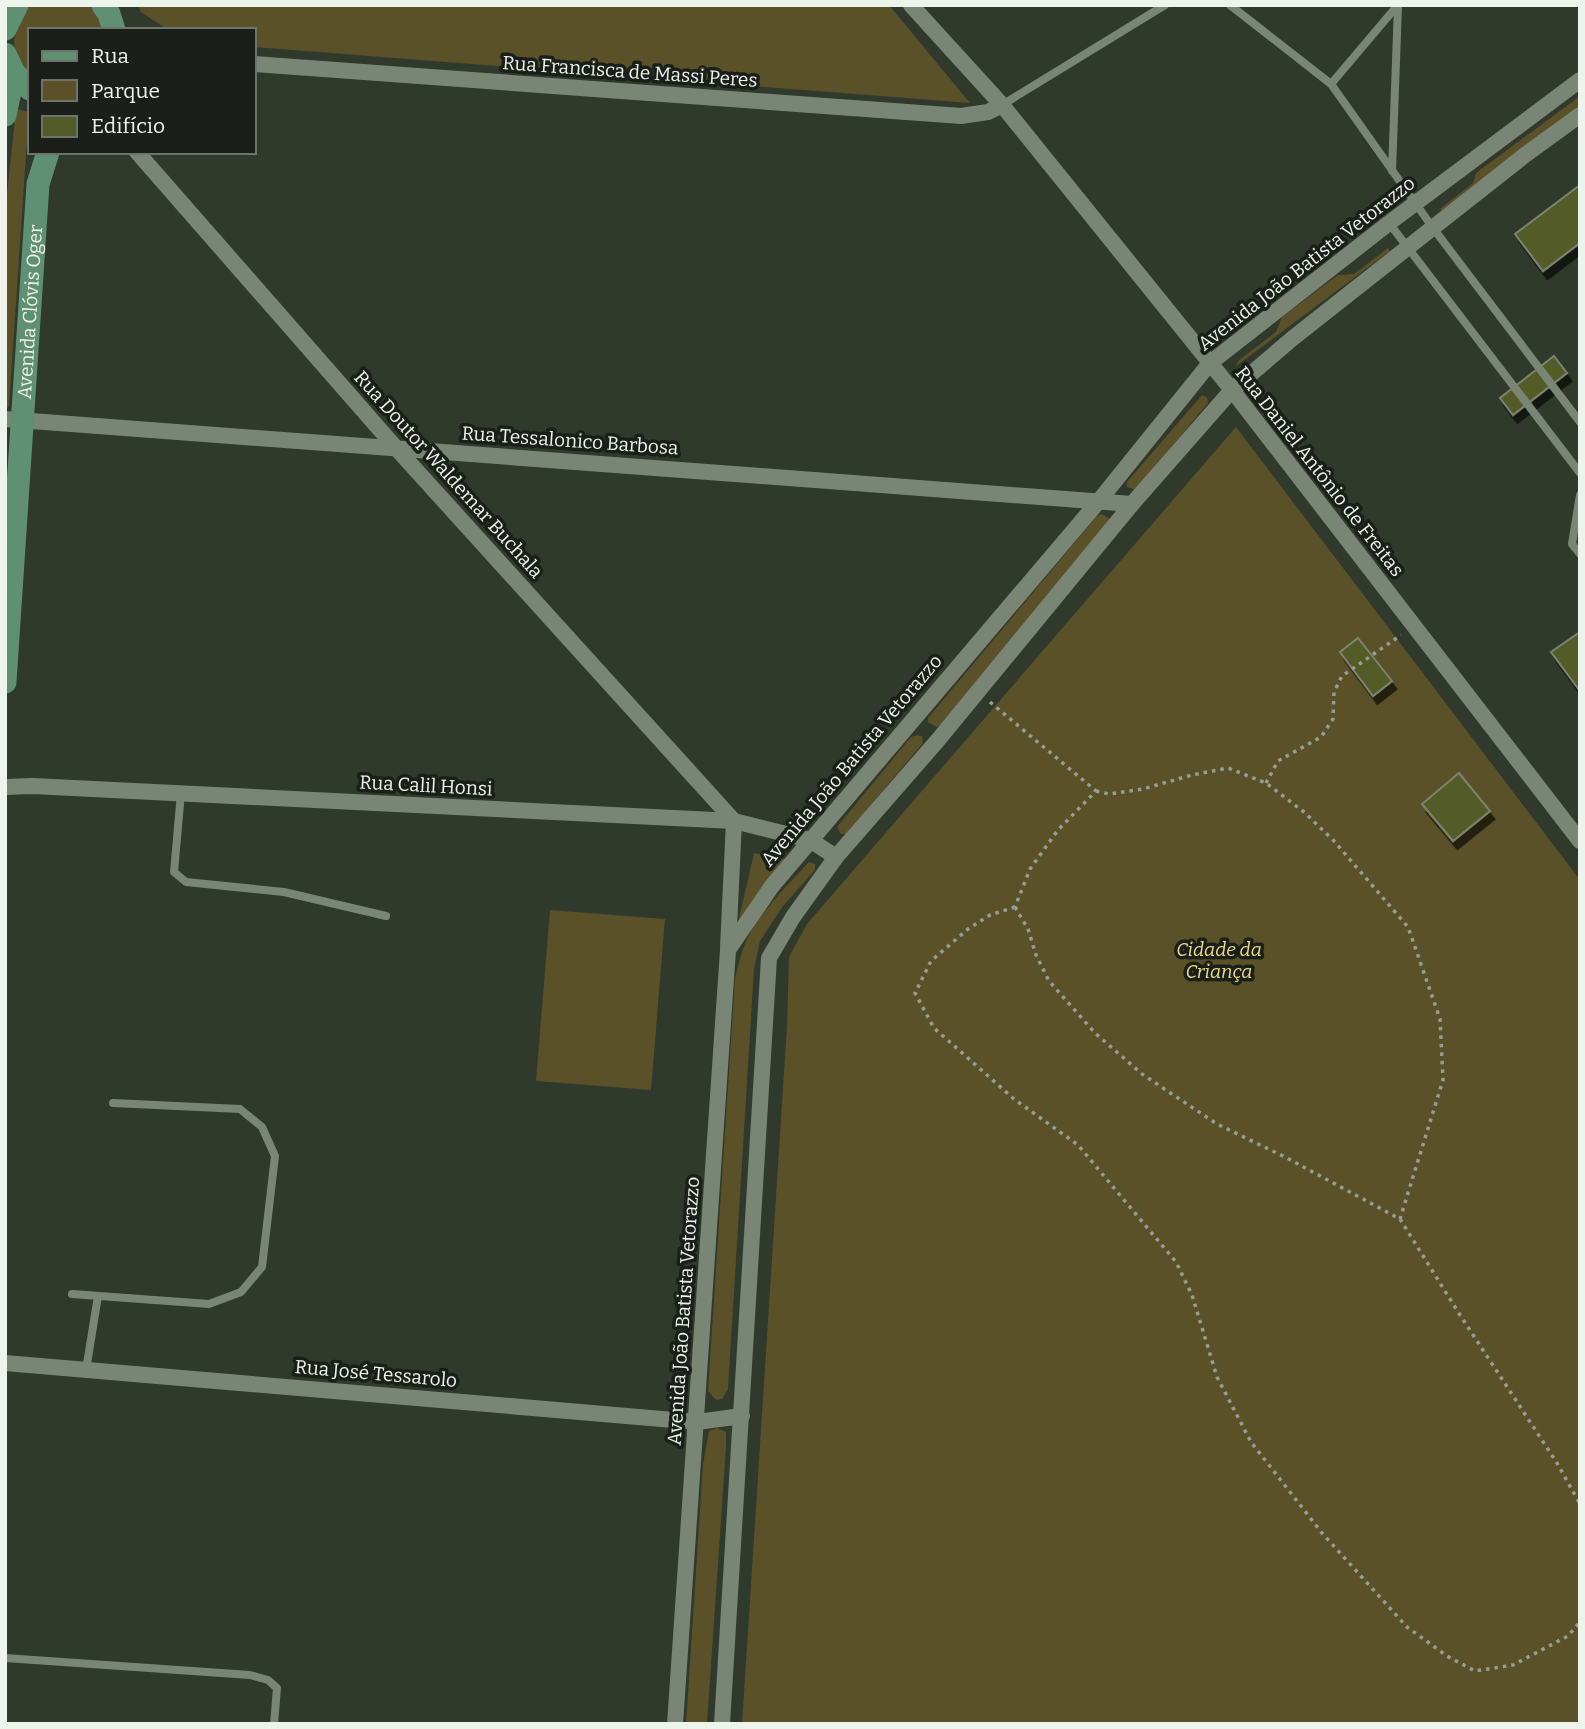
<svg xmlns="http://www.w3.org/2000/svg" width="1585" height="1729" font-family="Bitter,serif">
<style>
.green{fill:#5a5129}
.building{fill:#525b27;stroke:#7e8270;stroke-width:2;filter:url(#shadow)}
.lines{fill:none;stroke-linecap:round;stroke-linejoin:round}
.path{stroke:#969e94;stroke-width:3.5;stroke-dasharray:3.5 5;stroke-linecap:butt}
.lane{stroke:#798575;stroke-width:8}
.street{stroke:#798575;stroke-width:16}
.secondary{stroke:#609074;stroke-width:23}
.labels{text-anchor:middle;stroke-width:7;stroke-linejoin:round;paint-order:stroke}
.street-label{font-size:19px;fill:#edf4eb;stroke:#1a1f19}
.park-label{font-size:19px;font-style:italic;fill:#eedb88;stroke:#1a1f19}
</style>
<defs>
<filter id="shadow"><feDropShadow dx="4.5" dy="8" stdDeviation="0" flood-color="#0009"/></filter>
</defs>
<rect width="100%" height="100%" fill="#2f392c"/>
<!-- green -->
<g class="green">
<path d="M29 5H90L105 30H30V77C7 54 11 30 29 5Z"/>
<polygon points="138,5 889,5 970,103 254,47 254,30 168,30 141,12"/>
<polygon points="1580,96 1580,111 1443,212 1440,209 1473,183 1476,173"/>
<polygon points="16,109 30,112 27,140 9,406 5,410 5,213"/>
<polygon points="1388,248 1390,251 1235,367 1239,360 1276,332 1282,317 1338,275 1354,274"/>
<polygon points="1202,395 1207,397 1208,403 1136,490 1127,487 1127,482"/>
<polygon points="1236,427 1580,880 1580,1724 742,1724 787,1026 789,957 807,924"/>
<polygon points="1102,514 1110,519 1109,524 941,724 937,727 928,722 928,718 1097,516"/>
<polygon points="917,735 922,736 923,743 846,834 841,834 837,827 911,737"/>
<polygon points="754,853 787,860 737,927"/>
<path d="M809 862 815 864V870L783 906 760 941 754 969 728 1389 722 1399 716 1400 708 1391 735 979C737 970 739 961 742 952 753 918 785 888 809 862Z"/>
<polygon points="550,910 665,919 651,1090 536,1081"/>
<polygon points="717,1428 726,1432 726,1447 707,1724 686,1724 703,1464 709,1431"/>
</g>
<!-- building -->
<g class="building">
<polygon points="1580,185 1580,243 1543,271 1515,234"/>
<polygon points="1554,356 1567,373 1513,415 1500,398"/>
<polygon points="1580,632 1580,691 1551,652"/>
<polygon points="1358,638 1392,681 1373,696 1340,652"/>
<polygon points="1459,773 1490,811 1453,841 1422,804"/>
</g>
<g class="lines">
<!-- path -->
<g class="path">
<polyline points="990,702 1096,791 1058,830 1030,869 1015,907"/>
<polyline points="1266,783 1278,761 1321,737 1333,719 1334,692 1342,676 1401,635"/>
<polyline points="1096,791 1109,794 1143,789 1192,775 1228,768 1266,783 1304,812 1334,841 1408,927 1440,1019 1443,1080 1400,1219"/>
<polyline points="1015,907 990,915 968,929 931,961 915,993 934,1028 1014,1099 1078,1145 1176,1262 1192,1295 1217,1377 1251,1442 1322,1533 1407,1627 1447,1656 1475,1671 1513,1665 1568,1636 1580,1622"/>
<polyline points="1015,907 1028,929 1036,955 1049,981 1095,1033 1142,1074 1217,1124 1285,1157 1400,1219 1460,1315 1557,1463 1580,1504"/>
</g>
<!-- lane -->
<g class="lane">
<polyline points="1230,5 1331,84 1433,228 1580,422"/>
<polyline points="1331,84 1397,6"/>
<polyline points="1002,105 1165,5"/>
<polyline points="1392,171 1398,6"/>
<polyline points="1389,223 1580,473"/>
<polyline points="1580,495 1572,544 1580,554"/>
<polyline points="181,793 174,872 186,882 284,892 386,916"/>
<polyline points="72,1294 209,1304 241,1292 262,1267 275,1156 262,1127 240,1109 113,1103"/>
<polyline points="86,1370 98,1296"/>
<polyline points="5,1658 250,1675 268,1680 277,1688 274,1724"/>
</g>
<!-- street -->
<g class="street">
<polyline points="911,5 1002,105 1232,390 1580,841"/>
<polyline points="254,64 961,116 988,112 1002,105"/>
<polyline points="137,152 396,448 734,821 728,948"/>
<polyline points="5,419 1132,504"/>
<polyline points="5,787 33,786 734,821 810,840 836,857"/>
<polyline points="5,1363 697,1422 742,1416"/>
<polyline points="675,1724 728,950 772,886 1098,502 1210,363 1389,223 1580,80"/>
<polyline points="722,1724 769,958 793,917 836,857 938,740 1132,504 1232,390 1293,338 1525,155 1580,115"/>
</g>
<!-- secondary -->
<g class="secondary">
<polyline points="103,5 109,14 114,30"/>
<polyline points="5,29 17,5"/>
<polyline points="5,54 14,73 30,89"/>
<polyline points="5,115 14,73"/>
<path id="s1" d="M5 682 38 184 48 152"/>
</g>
</g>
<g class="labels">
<!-- street labels -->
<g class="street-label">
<text transform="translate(630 71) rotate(4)" y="7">Rua Francisca de Massi Peres</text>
<text transform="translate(1306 263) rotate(-38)" y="7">Avenida João Batista Vetorazzo</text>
<text dy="7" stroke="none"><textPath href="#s1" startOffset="371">Avenida Clóvis Oger</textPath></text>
<text transform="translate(570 440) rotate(4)" y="7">Rua Tessalonico Barbosa</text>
<text transform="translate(1320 471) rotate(52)" y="7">Rua Daniel Antônio de Freitas</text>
<text transform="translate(449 474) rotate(48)" y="7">Rua Doutor Waldemar Buchala</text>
<text transform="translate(851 760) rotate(-50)" y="7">Avenida João Batista Vetorazzo</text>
<text transform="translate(426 785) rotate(3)" y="7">Rua Calil Honsi</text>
<text transform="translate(683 1311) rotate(-86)" y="7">Avenida João Batista Vetorazzo</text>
<text transform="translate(376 1373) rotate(5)" y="7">Rua José Tessarolo</text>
</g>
<!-- park labels -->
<g class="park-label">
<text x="1219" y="956">Cidade da<tspan x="1219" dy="22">Criança</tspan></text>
</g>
</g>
<!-- border -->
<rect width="1585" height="1729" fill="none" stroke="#edf4eb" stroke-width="14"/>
<!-- legend -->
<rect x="28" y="28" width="228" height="126" fill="#1a1f19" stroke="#6e746d" stroke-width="2"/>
<rect x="42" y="51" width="35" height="10" fill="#609074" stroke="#6e746d" stroke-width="2"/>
<text x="91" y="63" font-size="21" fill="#edf4eb">Rua</text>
<rect x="42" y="80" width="35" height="21" fill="#5a5129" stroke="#6e746d" stroke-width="2"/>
<text x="91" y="98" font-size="21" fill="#edf4eb">Parque</text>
<rect x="42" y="116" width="35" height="21" fill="#525b27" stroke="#6e746d" stroke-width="2"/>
<text x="91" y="133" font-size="21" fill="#edf4eb">Edifício</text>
</svg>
